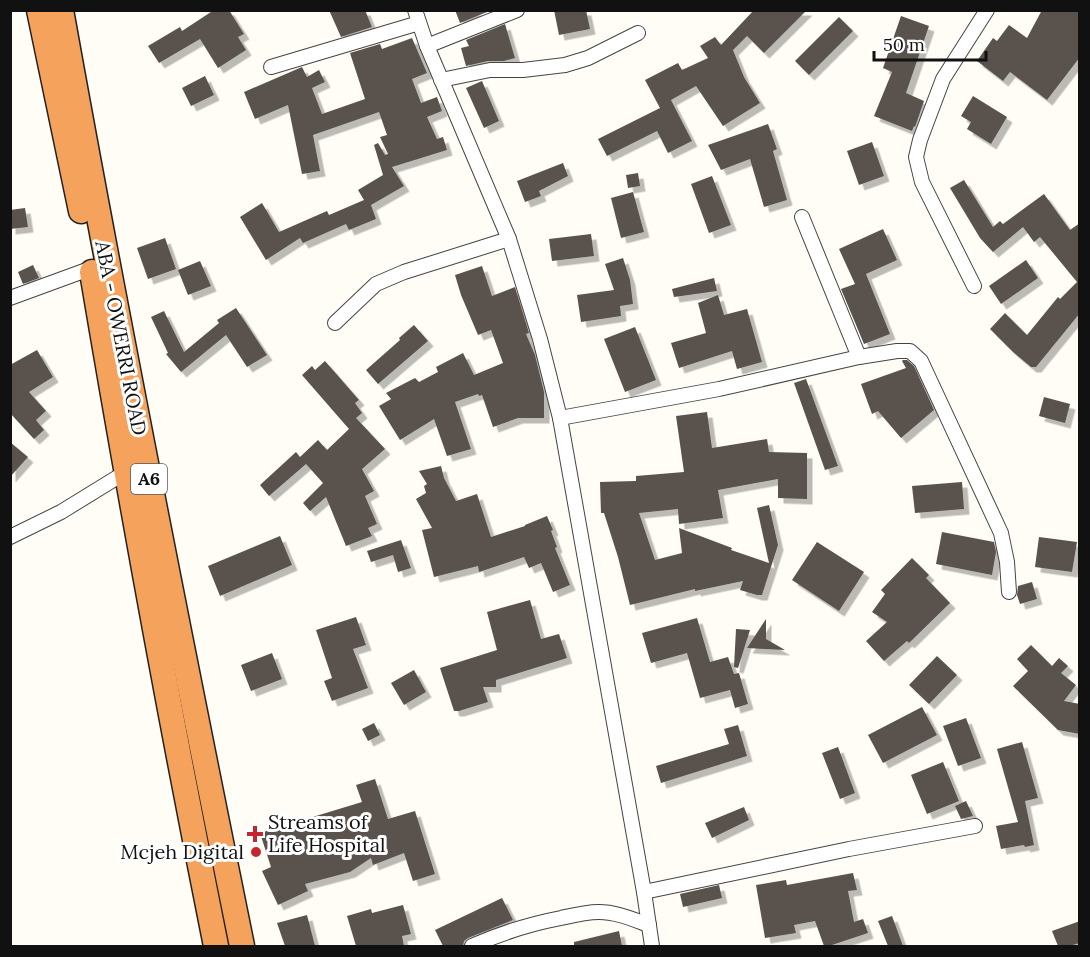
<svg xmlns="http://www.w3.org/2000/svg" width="1090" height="957" font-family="Lora,serif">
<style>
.building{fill:#5a524d;filter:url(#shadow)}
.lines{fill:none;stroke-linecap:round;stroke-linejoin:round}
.street-casing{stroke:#444;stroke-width:16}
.highway-casing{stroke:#222;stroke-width:27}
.street{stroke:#fff;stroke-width:14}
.highway{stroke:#f5a25d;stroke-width:24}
.poi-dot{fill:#c4262e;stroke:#fff;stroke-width:2}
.labels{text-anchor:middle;stroke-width:6;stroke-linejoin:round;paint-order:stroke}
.shield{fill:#fff;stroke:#585858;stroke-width:1.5}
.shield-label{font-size:18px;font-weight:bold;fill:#111}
.street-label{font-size:20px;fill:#111;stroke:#fff}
.poi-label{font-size:20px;fill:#111;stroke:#fff;text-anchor:start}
</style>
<defs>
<filter id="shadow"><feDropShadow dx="5.5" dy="5.5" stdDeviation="0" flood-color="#0004"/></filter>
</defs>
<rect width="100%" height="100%" fill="#fffdf5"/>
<!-- building -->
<g class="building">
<polygon points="214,10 229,10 244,34 238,37 246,50 218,68 200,39 159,63 148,46 180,27 182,31"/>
<polygon points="329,10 365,10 372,27 341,37"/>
<polygon points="455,10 492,10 460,23"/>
<polygon points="554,10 586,10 590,29 559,35"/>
<polygon points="754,10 807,10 764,53 747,36 733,50 744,77 760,103 723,126 696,86 671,100 692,141 668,153 657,131 607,156 598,139 660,108 645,80 678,63 682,70 708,58 700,46 715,37 721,45"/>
<polygon points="1042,10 1080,10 1080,57 1047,100 1010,72 1003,81 977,61 993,38 997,41 1009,25 1027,38"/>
<polygon points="901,16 929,26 906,93 924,101 915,127 914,126 912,131 874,116 892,72 883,68"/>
<polygon points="839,17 853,31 809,75 795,61"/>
<polygon points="505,24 515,58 504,61 488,61 466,66 461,48 469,46 466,40"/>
<polygon points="412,38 427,73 412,79 421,103 437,97 442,111 427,117 437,139 443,137 447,150 392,167 404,186 371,205 376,219 349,230 346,224 303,243 300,238 266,260 240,217 262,203 279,232 327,211 329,215 364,200 358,190 383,175 374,145 378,143 385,155 388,154 380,137 387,135 379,112 313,135 320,171 302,174 288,105 255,119 244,92 302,67 307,77 319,70 325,82 312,88 322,114 365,99 350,53 380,44 382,49"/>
<polygon points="205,76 214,95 191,106 182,88"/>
<polygon points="482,81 499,121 484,128 466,88"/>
<polygon points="973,96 1007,117 991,144 967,129 971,122 961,116"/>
<polygon points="768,124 777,149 773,151 787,200 764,207 750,159 721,170 708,145"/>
<polygon points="872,142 884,176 859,185 847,151"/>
<polygon points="563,163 568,176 539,191 541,196 525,202 517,181"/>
<polygon points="638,173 640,186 628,188 626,175"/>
<polygon points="712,176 731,225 709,233 691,184"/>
<polygon points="964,180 993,227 1000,221 1003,224 1044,194 1070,230 1080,223 1080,313 1036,367 1031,367 1013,352 990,329 1005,313 1027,335 1058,297 1060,299 1077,282 1040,237 1034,242 1023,227 993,252 980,238 950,188"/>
<polygon points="633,192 644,232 621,238 611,198"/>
<polygon points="25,208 28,227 10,229 10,210"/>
<polygon points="883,229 897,260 866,274 890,334 864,344 841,289 855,284 839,249"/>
<polygon points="591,234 594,256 552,261 549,239"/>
<polygon points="165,238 176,269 148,279 137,248"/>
<polygon points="623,258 630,280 633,304 620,306 621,316 581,322 577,295 614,290 605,264"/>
<polygon points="1026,260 1038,278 1001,304 989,286"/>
<polygon points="200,261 211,286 188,295 178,270"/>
<polygon points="33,265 39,278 23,284 18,272"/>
<polygon points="482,266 492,296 515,287 529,333 526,334 535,355 544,392 544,418 518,418 493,427 482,395 479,396 478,394 455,402 471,449 447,456 434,419 400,440 379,406 391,399 386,393 415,378 419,382 438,372 436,367 463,353 474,375 503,363 491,330 478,335 461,295 455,275"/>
<polygon points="714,278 717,291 674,297 672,289"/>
<polygon points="718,295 724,315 747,309 762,362 737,369 732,351 679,368 671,343 706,333 698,303"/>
<polygon points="236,308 267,355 247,367 226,335 181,372 166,354 168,353 151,317 164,311 184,352 219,323 217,320"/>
<polygon points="414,325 428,341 378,384 366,370 400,340 399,338"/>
<polygon points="635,327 656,380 625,392 604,339"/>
<polygon points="37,350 53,377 29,392 46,411 36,420 44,430 34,439 10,413 10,365"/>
<polygon points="903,360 907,360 914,366 934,410 901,438 878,411 872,414 861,384 906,368 902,361"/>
<polygon points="325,361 359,400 355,403 362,413 356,418 385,449 362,469 374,491 365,496 377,524 368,528 372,536 346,546 326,497 310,511 303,503 323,483 306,464 269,496 260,485 296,452 300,457 318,440 327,450 349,429 302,375 312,366 315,370"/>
<polygon points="806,379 838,466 825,470 794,383"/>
<polygon points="1044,397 1070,404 1065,423 1039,416"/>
<polygon points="707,412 712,448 767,439 769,452 807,453 807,499 778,498 778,479 718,490 723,518 679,524 678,509 639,513 655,560 682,553 679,528 732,548 731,550 769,563 757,508 769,505 778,545 762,595 757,595 740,590 743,581 695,591 695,589 630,605 618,557 604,513 601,513 600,482 636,481 636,476 684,472 676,416"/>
<polygon points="10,442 28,457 10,477"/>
<polygon points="441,466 444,478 456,501 477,494 491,537 525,526 525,525 547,516 553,530 551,531 557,547 555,548 570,585 553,592 541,563 529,568 524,557 479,572 478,566 434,577 422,530 432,528 416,499 426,493 424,486 427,484 419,471"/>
<polygon points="962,482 964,509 915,513 912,486"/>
<polygon points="942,532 994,542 996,552 992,575 936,564"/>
<polygon points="280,536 292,565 220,596 208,566"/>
<polygon points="1039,537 1077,542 1072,572 1035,567"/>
<polygon points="401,540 411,568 398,572 393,555 371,562 367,551"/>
<polygon points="817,542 864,572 839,611 792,580"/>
<polygon points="912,558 929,575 926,578 950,603 909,643 907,641 884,661 866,641 887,622 872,612 885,594 881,590"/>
<polygon points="1032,582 1037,599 1020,604 1017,595 1018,586"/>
<polygon points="530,600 541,639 559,634 567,658 496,680 496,687 483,687 488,702 459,711 454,711 440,668 497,650 487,612"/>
<polygon points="356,617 366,645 353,649 368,688 332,701 324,681 332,678 316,630"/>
<polygon points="697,618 710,662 728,657 734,674 739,673 748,704 735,708 730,690 700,698 687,653 651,663 642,633"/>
<polygon points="766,619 766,639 785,650 747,648"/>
<polygon points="736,629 750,630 738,668 734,667"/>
<polygon points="1031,645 1052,666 1059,658 1068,666 1061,673 1076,685 1064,701 1080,704 1080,734 1058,730 1013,686 1028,671 1017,659"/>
<polygon points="272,653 282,679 251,691 241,665"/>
<polygon points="937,656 957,675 929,704 909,685"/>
<polygon points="414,670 426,692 404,705 391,683"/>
<polygon points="922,707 937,735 883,763 868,735"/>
<polygon points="966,718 981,758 958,766 943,726"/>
<polygon points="374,723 380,735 368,741 362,729"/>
<polygon points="738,725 747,756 661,783 656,766 729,744 724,729"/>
<polygon points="1022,742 1038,798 1025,801 1034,845 1025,847 1024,845 1001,849 996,826 1018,822 997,749"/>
<polygon points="838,747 855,793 840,799 822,753"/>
<polygon points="943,762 959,801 927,814 911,775"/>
<polygon points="375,779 388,819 415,811 435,874 413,881 404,853 373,865 371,858 350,872 305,884 308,891 278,905 262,871 271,867 260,833 362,802 356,785"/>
<polygon points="966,801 973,816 961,819 955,806"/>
<polygon points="744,807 749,820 712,838 705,823"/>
<polygon points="853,873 857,890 848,891 854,922 863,919 868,933 829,946 824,946 815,921 794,925 796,933 765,938 756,885 786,880 787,885"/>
<polygon points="719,885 722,898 683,907 680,894"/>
<polygon points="502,898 513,920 468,938 464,941 463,946 443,946 435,930"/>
<polygon points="403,905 411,934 402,936 404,946 356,946 347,916 371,909 372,913"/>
<polygon points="307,915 315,946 285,946 277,923"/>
<polygon points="892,916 903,946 888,946 878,921"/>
<polygon points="1080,921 1080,943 1069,946 1058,946 1052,931"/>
<polygon points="619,931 622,946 574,946 574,942"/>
</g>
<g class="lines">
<!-- street casing -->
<g class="street-casing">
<g id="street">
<polyline points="415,10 427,46 509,239 540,339 560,418 644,892 652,946"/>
<polyline points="427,46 517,10"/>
<polyline points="271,67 419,23"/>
<polyline points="441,80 490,70 523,70 565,65 588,58 638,33"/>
<polyline points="802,217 859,357"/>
<polyline points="974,286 922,182 916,157 920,140 943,79 987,10"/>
<polyline points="10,298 92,268"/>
<polyline points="335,323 376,284 404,272 509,239"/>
<polyline points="560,418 719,389 859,357 897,351 910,351 921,361 1001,533 1007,562 1009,592"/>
<polyline points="10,537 61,512 126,472"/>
<polyline points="644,892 849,849 975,826"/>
<path d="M472 946C501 933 530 924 561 918 574 915 586 912 599 912 616 912 632 919 649 925"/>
</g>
</g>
<!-- highway casing -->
<g class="highway-casing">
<g id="highway">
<polyline points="39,10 81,211"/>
<path d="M61 10C117 323 179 635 242 946"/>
<path d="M92 272C130 497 171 722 216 946"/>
</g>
</g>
<!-- street -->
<use href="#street" class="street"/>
<!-- highway -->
<use href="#highway" class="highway"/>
</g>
<!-- markers -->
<g class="poi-dot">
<path d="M252 825h6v6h6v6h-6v6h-6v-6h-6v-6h6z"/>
<circle cx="256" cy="852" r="6"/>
</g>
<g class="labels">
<!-- shield labels -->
<rect class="shield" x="131" y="464" width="36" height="30" rx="4.5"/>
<g class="shield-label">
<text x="149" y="485">A6</text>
</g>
<!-- street labels -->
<g class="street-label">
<text transform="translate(121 338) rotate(79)" y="7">ABA - OWERRI ROAD</text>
</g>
<!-- poi labels -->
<g class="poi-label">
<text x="268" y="829">Streams of<tspan x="268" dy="23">Life Hospital</tspan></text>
<text x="244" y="859" text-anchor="end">Mcjeh Digital</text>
</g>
</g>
<!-- border -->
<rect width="1090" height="957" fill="none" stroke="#111111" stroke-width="24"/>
<!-- scale -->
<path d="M874 51v9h112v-9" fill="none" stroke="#111111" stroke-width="3"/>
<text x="883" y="51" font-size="18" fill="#111111" stroke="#ffffff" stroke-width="4.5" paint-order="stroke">50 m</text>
</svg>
